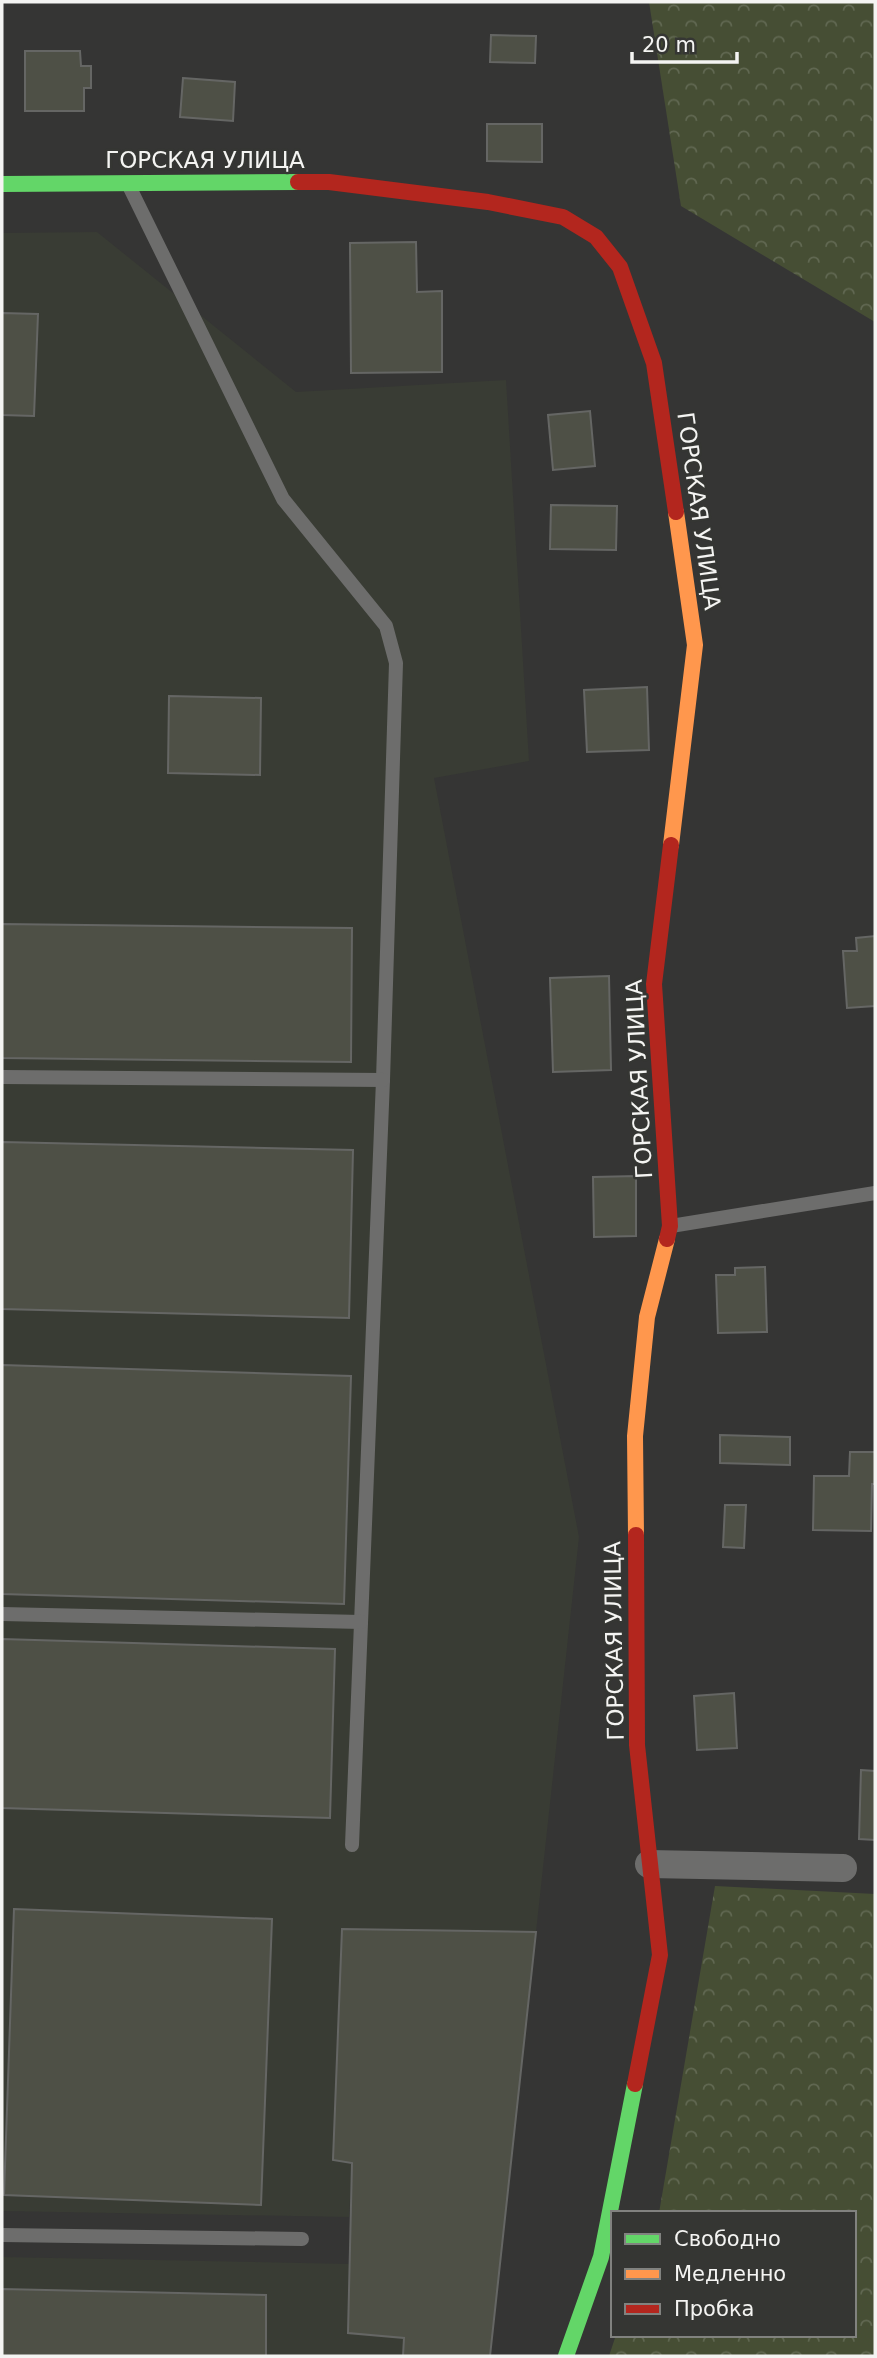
<svg xmlns="http://www.w3.org/2000/svg" width="877" height="2358" font-family="'DejaVu Sans',sans-serif">
<style>
.built{fill:#393c34}
.forest{fill:url(#forest-crowns)}
.building{fill:#4e5046;stroke:#656664;stroke-width:2}
.lines{fill:none;stroke-linecap:round;stroke-linejoin:round}
.lane{stroke:#6d6d6c;stroke-width:14}
.street{stroke:#6d6d6c;stroke-width:28}
.fast{stroke:#63d668;stroke-width:16}
.slow{stroke:#ff974d;stroke-width:16}
.jam{stroke:#b3261e;stroke-width:16}
.labels{text-anchor:middle;stroke-width:5;stroke-linejoin:round;paint-order:stroke}
.street-label{font-size:23px;fill:#f4f4f2;stroke:#353633}
</style>
<defs>
<pattern id="forest-crowns" width="20" height="18" patternUnits="userSpaceOnUse" patternTransform="scale(1.75)"><rect width="20" height="18" fill="#464e34"/><path d="M2 6a3 3 0 1 1 6 0M12 15a3 3 0 1 1 6 0" fill="none" stroke="#616852"/></pattern>
</defs>
<rect width="100%" height="100%" fill="#353534"/>
<!-- built -->
<g class="built">
<polygon points="97,232 296,392 506,380 529,761 434,778 579,1537 536,1932 342,1929 333,2160 352,2163 349,2217 2,2211 2,233"/>
<polygon points="2,2257 349,2264 348,2333 404,2338 403,2356 2,2356"/>
</g>
<!-- forest -->
<g class="forest">
<polygon points="649,2 875,2 875,322 681,206"/>
<polygon points="715,1886 875,1894 875,2356 609,2356 616,2335 854,2335 854,2213 659,2213"/>
</g>
<!-- building -->
<g class="building">
<polygon points="491,35 536,36 535,63 490,62"/>
<polygon points="25,51 80,51 81,66 91,66 91,88 84,88 84,111 25,111"/>
<polygon points="183,78 235,82 233,121 180,117"/>
<polygon points="487,124 542,124 542,162 487,161"/>
<polygon points="416,242 417,292 442,291 442,372 351,373 350,243"/>
<polygon points="2,313 38,314 34,416 2,415"/>
<polygon points="590,411 595,466 553,470 548,415"/>
<polygon points="551,505 617,506 616,550 550,549"/>
<polygon points="647,687 649,750 587,752 584,690"/>
<polygon points="169,696 261,698 260,775 168,773"/>
<polygon points="2,924 352,928 351,1062 2,1058"/>
<polygon points="875,936 875,1006 847,1008 843,951 857,951 856,938"/>
<polygon points="609,976 611,1070 553,1072 550,978"/>
<polygon points="2,1142 353,1150 349,1318 2,1309"/>
<polygon points="636,1176 636,1236 594,1237 593,1177"/>
<polygon points="765,1267 767,1332 718,1333 716,1275 735,1275 735,1268"/>
<polygon points="2,1365 351,1376 344,1604 2,1594"/>
<polygon points="720,1435 790,1437 790,1465 720,1463"/>
<polygon points="850,1452 875,1452 875,1484 872,1484 871,1531 813,1530 814,1476 849,1476"/>
<polygon points="725,1505 746,1505 744,1548 723,1547"/>
<polygon points="2,1639 335,1649 330,1818 2,1808"/>
<polygon points="734,1693 737,1748 697,1750 694,1696"/>
<polygon points="861,1770 875,1771 875,1840 859,1839"/>
<polygon points="14,1909 272,1919 261,2205 4,2195"/>
<polygon points="342,1929 536,1932 490,2356 403,2356 404,2338 348,2333 352,2163 333,2160"/>
<polygon points="2,2289 266,2295 266,2356 2,2356"/>
</g>
<g class="lines">
<!-- lane -->
<g class="lane">
<polyline points="130,188 283,499 386,626 396,663 383,1080 352,1845"/>
<polyline points="2,1077 383,1080"/>
<polyline points="671,1226 875,1193"/>
<polyline points="2,1614 361,1622"/>
<polyline points="2,2235 302,2239"/>
</g>
<!-- street -->
<polyline class="street" points="649,1864 843,1868"/>
<!-- fast -->
<g class="fast">
<polyline points="2,184 298,182"/>
<polyline points="566,2356 601,2257 635,2084"/>
</g>
<!-- slow -->
<g class="slow">
<polyline points="671,845 695,645 676,512"/>
<polyline points="636,1535 635,1436 647,1317 667,1239"/>
</g>
<!-- jam -->
<g class="jam">
<polyline points="298,182 329,182 488,202 563,217 596,237 620,267 654,363 676,512"/>
<polyline points="667,1239 670,1226 654,984 671,845"/>
<polyline points="635,2084 660,1955 637,1745 636,1535"/>
</g>
</g>
<g class="labels">
<!-- street labels -->
<g class="street-label">
<text x="205" y="168">ГОРСКАЯ УЛИЦА</text>
<text transform="translate(699 511) rotate(82)" y="8">ГОРСКАЯ УЛИЦА</text>
<text transform="translate(639 1079) rotate(-93)" y="8">ГОРСКАЯ УЛИЦА</text>
<text transform="translate(614 1641) rotate(-91)" y="8">ГОРСКАЯ УЛИЦА</text>
</g>
</g>
<!-- border -->
<rect width="877" height="2358" fill="none" stroke="#f4f4f2" stroke-width="7"/>
<!-- legend -->
<rect x="611" y="2211" width="245" height="126" fill="#353633" stroke="#81827f" stroke-width="2"/>
<rect x="625" y="2234" width="35" height="10" fill="#63d668" stroke="#81827f" stroke-width="2"/>
<text x="674" y="2246" font-size="21" fill="#f4f4f2">Свободно</text>
<rect x="625" y="2269" width="35" height="10" fill="#ff974d" stroke="#81827f" stroke-width="2"/>
<text x="674" y="2281" font-size="21" fill="#f4f4f2">Медленно</text>
<rect x="625" y="2304" width="35" height="10" fill="#b3261e" stroke="#81827f" stroke-width="2"/>
<text x="674" y="2316" font-size="21" fill="#f4f4f2">Пробка</text>
<!-- scale -->
<path d="M632 52v10h105v-10" fill="none" stroke="#f4f4f2" stroke-width="3.5"/>
<text x="642" y="52" font-size="21" fill="#f4f4f2" stroke="#353633" stroke-width="5" paint-order="stroke">20 m</text>
</svg>
